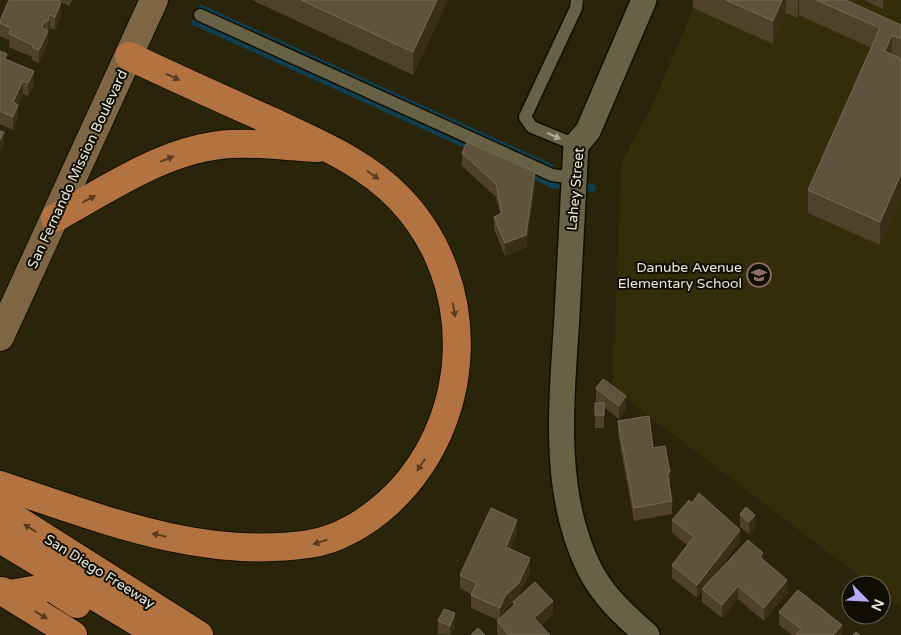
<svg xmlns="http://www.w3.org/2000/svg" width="901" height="635" font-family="'Varela Round',sans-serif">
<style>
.built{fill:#342d09}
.water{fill:#0f3f50}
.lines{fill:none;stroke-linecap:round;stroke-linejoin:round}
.stream{stroke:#0f3f50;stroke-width:8}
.service-casing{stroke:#130d00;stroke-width:15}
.minor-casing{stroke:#130d00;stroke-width:28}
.secondary-casing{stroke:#130d00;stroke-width:30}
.motorway-casing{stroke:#130d00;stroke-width:30}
.service{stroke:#676145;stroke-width:12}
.minor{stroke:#676145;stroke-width:25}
.secondary{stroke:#7e6644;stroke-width:28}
.motorway{stroke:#b27341;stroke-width:28}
.wall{fill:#50412b;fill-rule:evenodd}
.shaded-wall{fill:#3a2e16}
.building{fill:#60533e;stroke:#766a56}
.oneway{fill:#593b1f}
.oneway2{fill:#b0ab96}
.labels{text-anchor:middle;stroke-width:4;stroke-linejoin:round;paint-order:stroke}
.street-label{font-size:14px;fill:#ebe7d8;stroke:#100e04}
.poi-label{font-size:14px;fill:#ebe7d8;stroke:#100e04;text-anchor:end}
</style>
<rect width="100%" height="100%" fill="#2a240a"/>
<!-- built -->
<polygon class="built" points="697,0 901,0 901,608 881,593 881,585 871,585 612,388 622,161 653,103"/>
<!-- water -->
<polygon class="water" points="200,4 554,165 550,187 191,24"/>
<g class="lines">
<!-- stream -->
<polyline class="stream" points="544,177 550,184 592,188"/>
<!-- service casing -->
<g class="service-casing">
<g id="service">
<polyline points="200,15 552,175 574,178"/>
<polyline points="576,145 532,127 525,117 576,8 577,0"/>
</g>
</g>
<!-- minor casing -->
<g class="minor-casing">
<path id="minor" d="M644 0 588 131 576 145C573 202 570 259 567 315 562 399 551 488 588 566 601 594 624 615 647 635"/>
</g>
<!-- secondary casing -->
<g class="secondary-casing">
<polyline id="secondary" points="0,337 154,0"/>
</g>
<!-- motorway casing -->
<g class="motorway-casing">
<g id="motorway">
<path d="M55 218C110 188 166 148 230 144 259 142 288 147 318 148"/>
<path d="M0 485C100 518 201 560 309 544 338 540 367 522 388 503 474 424 481 284 400 199 364 161 315 142 269 120 222 99 175 78 129 56"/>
<polyline points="0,509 199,635"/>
<polyline points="0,539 159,635"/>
<polyline points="2,591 73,635"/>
<polyline points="9,594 51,587 77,604"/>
</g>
</g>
<!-- service -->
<use href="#service" class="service"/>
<!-- minor -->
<use href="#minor" class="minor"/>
<!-- secondary -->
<use href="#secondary" class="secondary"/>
<!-- motorway -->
<use href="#motorway" class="motorway"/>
</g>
<!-- wall -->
<g class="wall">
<polygon points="58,0 72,0 69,6 61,2 61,15 55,30 50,28 48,33 48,44 39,63 32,60 32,57 9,47 9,40 0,36 0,21"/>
<polygon points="252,0 448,0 413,75"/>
<polygon points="693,0 846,0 901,25 901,198 880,245 808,213 808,190 871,48 799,15 798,18 786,13 773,44 693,8"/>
<polygon points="864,0 886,0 883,9"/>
<polygon points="0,51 7,60 34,84 28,96 23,94 18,105 18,118 13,130 0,124"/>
<polygon points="462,153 535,185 526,247 505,256 494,229 494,217 500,214 496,197 462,166"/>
<polygon points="596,388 626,409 619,419 604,407 604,428 595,428 595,403 598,403 596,401"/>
<polygon points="618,421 653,448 670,472 670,485 669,485 672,501 672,514 634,521 618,434"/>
<polygon points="692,503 740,542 706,586 763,560 787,593 764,621 738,599 722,618 702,602 702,590 697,598 672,578 672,565 687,545 672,533 672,520"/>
<polygon points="740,514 755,515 755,528 749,534 740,527"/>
<path d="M517 533 510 549 530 571 519 596 553 614 541 625 550 635H498L497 634V621L498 620 471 608V594L460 588V575ZM513 602V607L501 617 505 609Z"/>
<polygon points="779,612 842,635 792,635 779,625"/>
<polygon points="438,621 455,626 451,635 438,634"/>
</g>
<!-- shaded-wall -->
<g class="shaded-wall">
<polygon points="437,0 448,0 413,75 413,52"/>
<polygon points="782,0 786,0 786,13 773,44 773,21"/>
<polygon points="798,0 799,0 799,15 798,18"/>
<polygon points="883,0 886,0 883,9"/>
<polygon points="61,2 61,15 55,30 55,17"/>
<polygon points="50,15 50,28 48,33 48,44 39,63 39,50 48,32 48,21"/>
<polygon points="45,20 45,33 42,28"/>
<polygon points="892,35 892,58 885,51"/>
<polygon points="34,71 34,84 28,96 28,83"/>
<polygon points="23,81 23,94 13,115 13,102"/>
<polygon points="18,105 18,118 13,130 13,117"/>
<polygon points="4,132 4,145 0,153 0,140"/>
<polygon points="535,172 535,185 526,247 505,256 505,243"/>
<polygon points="901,174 901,198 880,245 880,222"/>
<polygon points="626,396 626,409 619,419 619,406"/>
<polygon points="755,515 755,528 749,534 749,522"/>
<polygon points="517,520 517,533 506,560 506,547"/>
<polygon points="740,530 740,542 697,598 697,585"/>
<polygon points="763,553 763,566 760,557"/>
<polygon points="530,558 530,571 519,596 505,609 500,621 500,608 505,596"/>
<polygon points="787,580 787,593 764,621 764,608"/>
<polygon points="738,586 738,599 722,618 722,605"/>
<polygon points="553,601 553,614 534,630 534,618"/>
<polygon points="455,613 455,626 451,635 450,635 450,626"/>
<polygon points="842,625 842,635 833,635"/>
</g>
<!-- building -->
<g class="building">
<polygon points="9,0 57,0 61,2 55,17 50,15 48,21 45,20 42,28 48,31 39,50 32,47 33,45 9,34 11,28 0,23 0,21"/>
<polygon points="301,0 437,0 413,52"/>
<polygon points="726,0 782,0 773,21"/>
<polygon points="816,0 846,0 901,25 901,39 892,35 885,51 901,59 901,174 880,222 808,190 880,28"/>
<polygon points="0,51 7,54 5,59 34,71 28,83 23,81 13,102 18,105 13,117 0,111"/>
<polygon points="0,131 4,132 0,140"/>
<polygon points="467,142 535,172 526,235 505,243 494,217 502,213 496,184 462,153"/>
<polygon points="603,379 626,396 619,406 596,388"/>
<rect x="595" y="403" width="9" height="12"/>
<polygon points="649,416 653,448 665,446 670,472 667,473 672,501 634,508 618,421"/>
<polygon points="699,493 740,530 697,585 672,565 694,537 672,520 689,500 692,503"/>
<polygon points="746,507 755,515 749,522 740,514"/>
<polygon points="491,508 517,520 506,547 530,558 519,583 505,596 500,608 471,595 477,583 460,575"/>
<polygon points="748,540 763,553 760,557 787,580 764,608 738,586 722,605 702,589"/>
<polygon points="535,582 553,601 534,618 550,635 509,635 497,621 515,604 513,602"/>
<polygon points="798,590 842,625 833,635 796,635 801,629 779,612"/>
<polygon points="444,609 455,613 450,626 438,621"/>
<polygon points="478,628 485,635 471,635"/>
<polygon points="856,632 860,635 853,635"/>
</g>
<!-- one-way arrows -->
<defs><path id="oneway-solid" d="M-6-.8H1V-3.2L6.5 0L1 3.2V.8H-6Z" transform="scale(1.25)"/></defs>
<g class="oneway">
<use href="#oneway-solid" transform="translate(173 77) rotate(25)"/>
<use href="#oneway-solid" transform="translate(167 159) rotate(-22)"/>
<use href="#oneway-solid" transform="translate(373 175) rotate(35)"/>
<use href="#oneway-solid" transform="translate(89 199) rotate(-28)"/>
<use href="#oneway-solid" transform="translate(454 310) rotate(81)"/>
<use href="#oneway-solid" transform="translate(421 465) rotate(123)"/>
<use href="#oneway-solid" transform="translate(30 528) rotate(-148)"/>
<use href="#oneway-solid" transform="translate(159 535) rotate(-167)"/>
<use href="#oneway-solid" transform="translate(320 542) rotate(163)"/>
<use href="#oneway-solid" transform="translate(41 615) rotate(32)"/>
</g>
<use class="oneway2" href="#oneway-solid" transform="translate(554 136) rotate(24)"/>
<!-- icons -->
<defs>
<g id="school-ring" transform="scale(1.25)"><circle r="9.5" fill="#100e04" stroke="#8d6e63" stroke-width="1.5"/><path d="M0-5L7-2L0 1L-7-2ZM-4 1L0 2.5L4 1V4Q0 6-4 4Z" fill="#8d6e63"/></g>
</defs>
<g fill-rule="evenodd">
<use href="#school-ring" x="759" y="275"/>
</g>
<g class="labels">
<!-- street labels -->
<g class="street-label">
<text transform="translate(77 169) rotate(-65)" y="5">San Fernando Mission Boulevard</text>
<text transform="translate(575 189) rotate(-85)" y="5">Lahey Street</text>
<text transform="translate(100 571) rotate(32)" y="5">San Diego Freeway</text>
</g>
<!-- poi labels -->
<g class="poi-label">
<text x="742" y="272">Danube Avenue<tspan x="742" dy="16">Elementary School</tspan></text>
</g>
</g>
<!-- north arrow -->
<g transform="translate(866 600) rotate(114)"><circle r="24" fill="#100e04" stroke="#686559"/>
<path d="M0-4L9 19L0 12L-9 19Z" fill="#b4acf9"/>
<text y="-8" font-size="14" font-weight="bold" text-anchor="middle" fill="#ebe7d8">N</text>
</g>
</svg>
